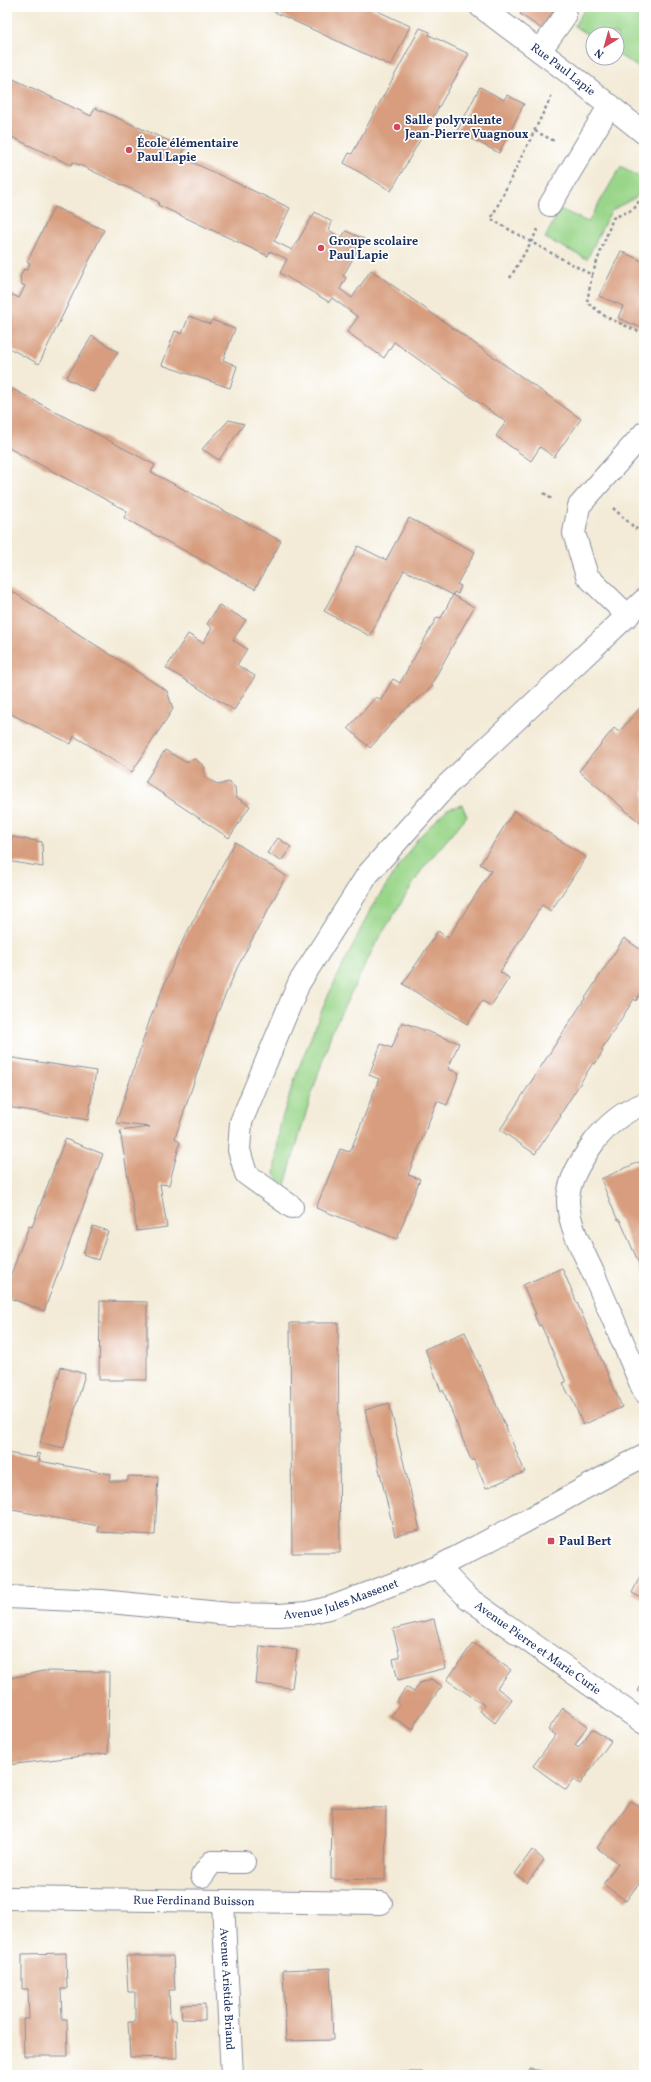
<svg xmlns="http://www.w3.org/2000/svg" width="651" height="2082" font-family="Vollkorn,serif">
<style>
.green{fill:#9ad68a;stroke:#5a8274}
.building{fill:#d79d7e}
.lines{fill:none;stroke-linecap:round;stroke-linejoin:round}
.minor-casing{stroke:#878d9a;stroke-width:24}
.path{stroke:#878d9a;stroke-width:2.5;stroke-dasharray:3 3;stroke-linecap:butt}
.minor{stroke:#fff;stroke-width:22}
.poi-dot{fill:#d1495b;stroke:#fff;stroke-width:1.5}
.labels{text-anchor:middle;stroke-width:3.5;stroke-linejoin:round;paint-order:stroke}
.street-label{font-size:12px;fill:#1b2f5e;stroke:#fff}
.poi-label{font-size:12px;font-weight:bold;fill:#1b2f5e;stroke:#fff;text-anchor:start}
</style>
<rect width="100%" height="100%" fill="#fff"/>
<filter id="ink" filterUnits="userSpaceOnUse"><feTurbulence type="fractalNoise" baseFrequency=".025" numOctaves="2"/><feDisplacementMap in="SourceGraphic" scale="8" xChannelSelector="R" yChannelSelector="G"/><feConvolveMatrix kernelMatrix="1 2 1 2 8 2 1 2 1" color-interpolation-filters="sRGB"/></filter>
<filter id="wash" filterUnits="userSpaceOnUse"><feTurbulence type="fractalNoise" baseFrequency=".012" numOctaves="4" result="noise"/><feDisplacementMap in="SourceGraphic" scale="16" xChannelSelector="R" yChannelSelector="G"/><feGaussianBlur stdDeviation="0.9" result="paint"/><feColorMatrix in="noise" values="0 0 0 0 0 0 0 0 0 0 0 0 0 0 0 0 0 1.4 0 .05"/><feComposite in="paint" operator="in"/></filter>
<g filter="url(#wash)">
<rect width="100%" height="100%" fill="#f3ebd7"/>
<!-- green -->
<g class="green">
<polygon points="586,7 644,7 644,71 617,54 617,34 593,34 593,38 574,26"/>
<path d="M621 166 644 180C644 199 625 201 613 210 607 214 592 251 587 259L545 238 560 209 588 222Z"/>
<polygon points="462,805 467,816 423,868 376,943 332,1031 308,1106 285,1185 274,1175 280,1124 297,1072 326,1000 371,908 418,838 447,809"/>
</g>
<g id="blocks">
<!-- building -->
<g class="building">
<polygon points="264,7 369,7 410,26 391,66"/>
<polygon points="525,7 556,7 542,29 520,14"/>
<polygon points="420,28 430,32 429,35 469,54 391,191 344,163 349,153 352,154"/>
<polygon points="7,76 91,116 95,108 185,148 181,157 290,208 274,241 292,250 315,212 332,222 329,230 341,238 346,231 364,239 343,276 346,278 340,289 352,298 371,270 581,419 554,457 540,447 531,461 496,436 506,422 394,342 384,358 347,332 358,317 332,298 329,302 280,273 287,259 270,251 268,256 158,205 159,202 73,162 71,165 7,135"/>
<polygon points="480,87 504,100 507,95 524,104 499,153 457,131"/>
<polygon points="54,207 104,230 39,364 7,347 7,303 11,294 19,298 25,286 21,284 20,277 24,269 27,270 30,263 27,262"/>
<polygon points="621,251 644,262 644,329 618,318 623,306 599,296"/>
<polygon points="189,316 210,324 212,320 235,329 223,360 237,366 230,388 162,365 175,331 182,334"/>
<polygon points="92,336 118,352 93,392 66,378"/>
<polygon points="7,386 155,465 151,472 281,541 255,589 124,518 127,511 7,447"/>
<polygon points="229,420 244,424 219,460 202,449"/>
<polygon points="409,518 475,552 457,584 461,586 458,594 454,592 453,595 404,570 370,636 324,611 358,546 386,560"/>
<polygon points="7,588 167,691 173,709 132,772 74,736 71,744 7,712"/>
<polygon points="453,595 474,607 431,685 433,686 401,713 370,748 348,728 376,697 381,700 393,679 400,683 437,617 441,618"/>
<polygon points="219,605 246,620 233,640 247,649 237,665 255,676 234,710 166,668 188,634 203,643 212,628 207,624"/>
<polygon points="644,703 644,826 579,771 614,728 619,732"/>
<polygon points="165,750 185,762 195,759 204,766 205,777 219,785 228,782 235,787 236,797 250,806 229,838 145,782"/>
<polygon points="514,811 586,857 551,911 542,905 500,972 509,978 491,1006 482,1001 467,1024 403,984 438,931 448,938 491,871 480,864"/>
<polygon points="7,836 42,842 43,867 7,861"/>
<polygon points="278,838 291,847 281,861 267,853"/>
<polygon points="235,842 286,876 238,966 217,1014 175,1138 180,1142 169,1185 160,1184 167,1227 137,1231 120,1131 150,1127 116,1123 150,1019 183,940"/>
<polygon points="624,938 644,952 643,989 636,1001 634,999 601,1050 603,1051 595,1064 593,1063 560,1115 561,1116 535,1154 500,1130"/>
<polygon points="402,1022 459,1043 448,1069 459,1073 447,1105 437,1101 408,1175 420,1179 397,1239 316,1208 340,1149 350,1152 379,1079 369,1075 381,1044 392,1048"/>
<polygon points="7,1057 96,1071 88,1120 7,1107"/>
<polygon points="65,1139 103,1154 44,1311 7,1297 7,1285 29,1226 32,1227"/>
<polygon points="641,1161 644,1168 644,1275 620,1220 618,1220 615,1214 601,1179"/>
<polygon points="93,1226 108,1231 98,1260 83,1254"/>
<polygon points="562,1268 622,1407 583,1425 571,1396 569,1395 563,1383 566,1382 541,1325 539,1326 534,1314 536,1314 523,1285"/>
<polygon points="100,1301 147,1302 147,1380 99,1380"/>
<polygon points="290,1323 338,1323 340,1553 292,1553"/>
<polygon points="465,1332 525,1472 486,1488 474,1460 471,1460 443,1390 441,1391 425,1349"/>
<polygon points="61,1367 85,1374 64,1448 40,1443"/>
<polygon points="389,1403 420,1530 395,1536 365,1410"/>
<polygon points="7,1453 36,1458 37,1453 40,1454 39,1461 111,1474 109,1481 128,1481 128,1476 158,1477 155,1535 98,1532 99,1526 7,1509"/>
<polygon points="644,1568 644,1599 632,1593"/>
<polygon points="434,1619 446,1668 398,1680 393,1659 400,1657 393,1629"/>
<polygon points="473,1643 511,1670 497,1688 512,1699 495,1723 480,1711 484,1705 447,1680"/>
<polygon points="260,1646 297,1650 292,1688 256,1684"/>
<polygon points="43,1671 109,1672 108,1753 7,1765 7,1679"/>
<polygon points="431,1679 442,1686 417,1720 413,1730 391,1716 400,1704 397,1701 406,1687 414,1692 420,1683"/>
<polygon points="644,1681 644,1695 638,1691"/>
<polygon points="563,1708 587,1726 575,1745 578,1748 592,1729 611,1741 580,1784 573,1780 566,1790 533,1766 556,1735 548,1730"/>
<polygon points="631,1801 644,1810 644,1876 626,1901 603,1884 618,1863 597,1848"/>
<polygon points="332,1807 386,1808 385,1880 331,1879"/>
<polygon points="532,1850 544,1860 527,1883 515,1874"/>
<polygon points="66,1953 67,1989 61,1989 62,2019 67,2019 68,2056 24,2056 23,2019 29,2019 28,1989 22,1989 22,1954"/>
<polygon points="126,1956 173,1956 175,1990 169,1990 170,2020 176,2020 177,2058 130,2057 128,2022 135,2022 135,1992 128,1992"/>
<polygon points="330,1968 333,2040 286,2041 283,1970"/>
<polygon points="205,2004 205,2020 182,2019 181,2005"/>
<polygon points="530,2069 550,2072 549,2075 529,2075"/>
<rect x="384" y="2072" width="38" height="3"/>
</g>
</g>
</g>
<g filter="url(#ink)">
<use href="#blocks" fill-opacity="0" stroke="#878d9a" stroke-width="1"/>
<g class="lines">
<!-- minor casing -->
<g class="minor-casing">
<g id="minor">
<path id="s1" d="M481 7 569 73 644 133"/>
<polyline points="540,51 565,16"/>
<polyline points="550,205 610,105"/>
<polyline points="628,616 587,576 574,533 579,506 644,433"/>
<path d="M644 1104C624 1111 607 1125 594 1142 582 1159 567 1181 568 1203 570 1230 584 1252 595 1277 611 1315 628 1353 644 1392"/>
<polyline points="292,1207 246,1174 239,1150 241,1122 299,983 368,874 447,785 644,600"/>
<path id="s2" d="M438 1567 468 1598 644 1723"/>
<path id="s3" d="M7 1597 101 1601 229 1614 279 1615 308 1613 332 1607 438 1567 526 1521 624 1466 644 1456"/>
<polyline points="202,1876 212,1862 244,1862"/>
<path id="s4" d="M7 1898 381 1903"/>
<path id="s5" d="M223 1902 232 2075"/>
</g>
</g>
<!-- path -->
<g class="path">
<polyline points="535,131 556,142"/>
<polyline points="538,229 531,242 592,275 613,218 634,209 644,193"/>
<polyline points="592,275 587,302 606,317 644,334"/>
<polyline points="510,278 531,242 491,219 552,95"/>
<polyline points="544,493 553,500"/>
<polyline points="613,508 636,529 644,520"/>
</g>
<!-- minor -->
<use href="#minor" class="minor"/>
</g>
</g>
<!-- markers -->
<g class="poi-dot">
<circle cx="397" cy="127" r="4"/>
<circle cx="129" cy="150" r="4"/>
<circle cx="321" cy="248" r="4"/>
<rect x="547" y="1537" width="8" height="8" rx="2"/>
</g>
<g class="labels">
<!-- street labels -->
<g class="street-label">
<text dy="4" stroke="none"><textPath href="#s1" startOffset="103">Rue Paul Lapie</textPath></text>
<text dy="4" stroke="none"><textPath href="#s3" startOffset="337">Avenue Jules Massenet</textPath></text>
<text dy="4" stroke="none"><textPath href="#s2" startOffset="129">Avenue Pierre et Marie Curie</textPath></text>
<text dy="4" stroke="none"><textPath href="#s4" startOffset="187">Rue Ferdinand Buisson</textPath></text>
<text dy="4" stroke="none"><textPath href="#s5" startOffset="87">Avenue Aristide Briand</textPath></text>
</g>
<!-- poi labels -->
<g class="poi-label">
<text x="405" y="124">Salle polyvalente<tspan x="405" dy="14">Jean-Pierre Vuagnoux</tspan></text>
<text x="137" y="147">École élémentaire<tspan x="137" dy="14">Paul Lapie</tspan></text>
<text x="329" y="245">Groupe scolaire<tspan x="329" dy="14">Paul Lapie</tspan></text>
<text x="559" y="1545">Paul Bert</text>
</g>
</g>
<!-- margin -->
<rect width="651" height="2082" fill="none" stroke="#fff" stroke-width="24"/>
<!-- north arrow -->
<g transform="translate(605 46) rotate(217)"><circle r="19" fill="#ffffff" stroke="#a4acbf"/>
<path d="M0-3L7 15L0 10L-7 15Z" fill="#d1495b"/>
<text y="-6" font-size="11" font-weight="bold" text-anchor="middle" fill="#1b2f5e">N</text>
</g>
</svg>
